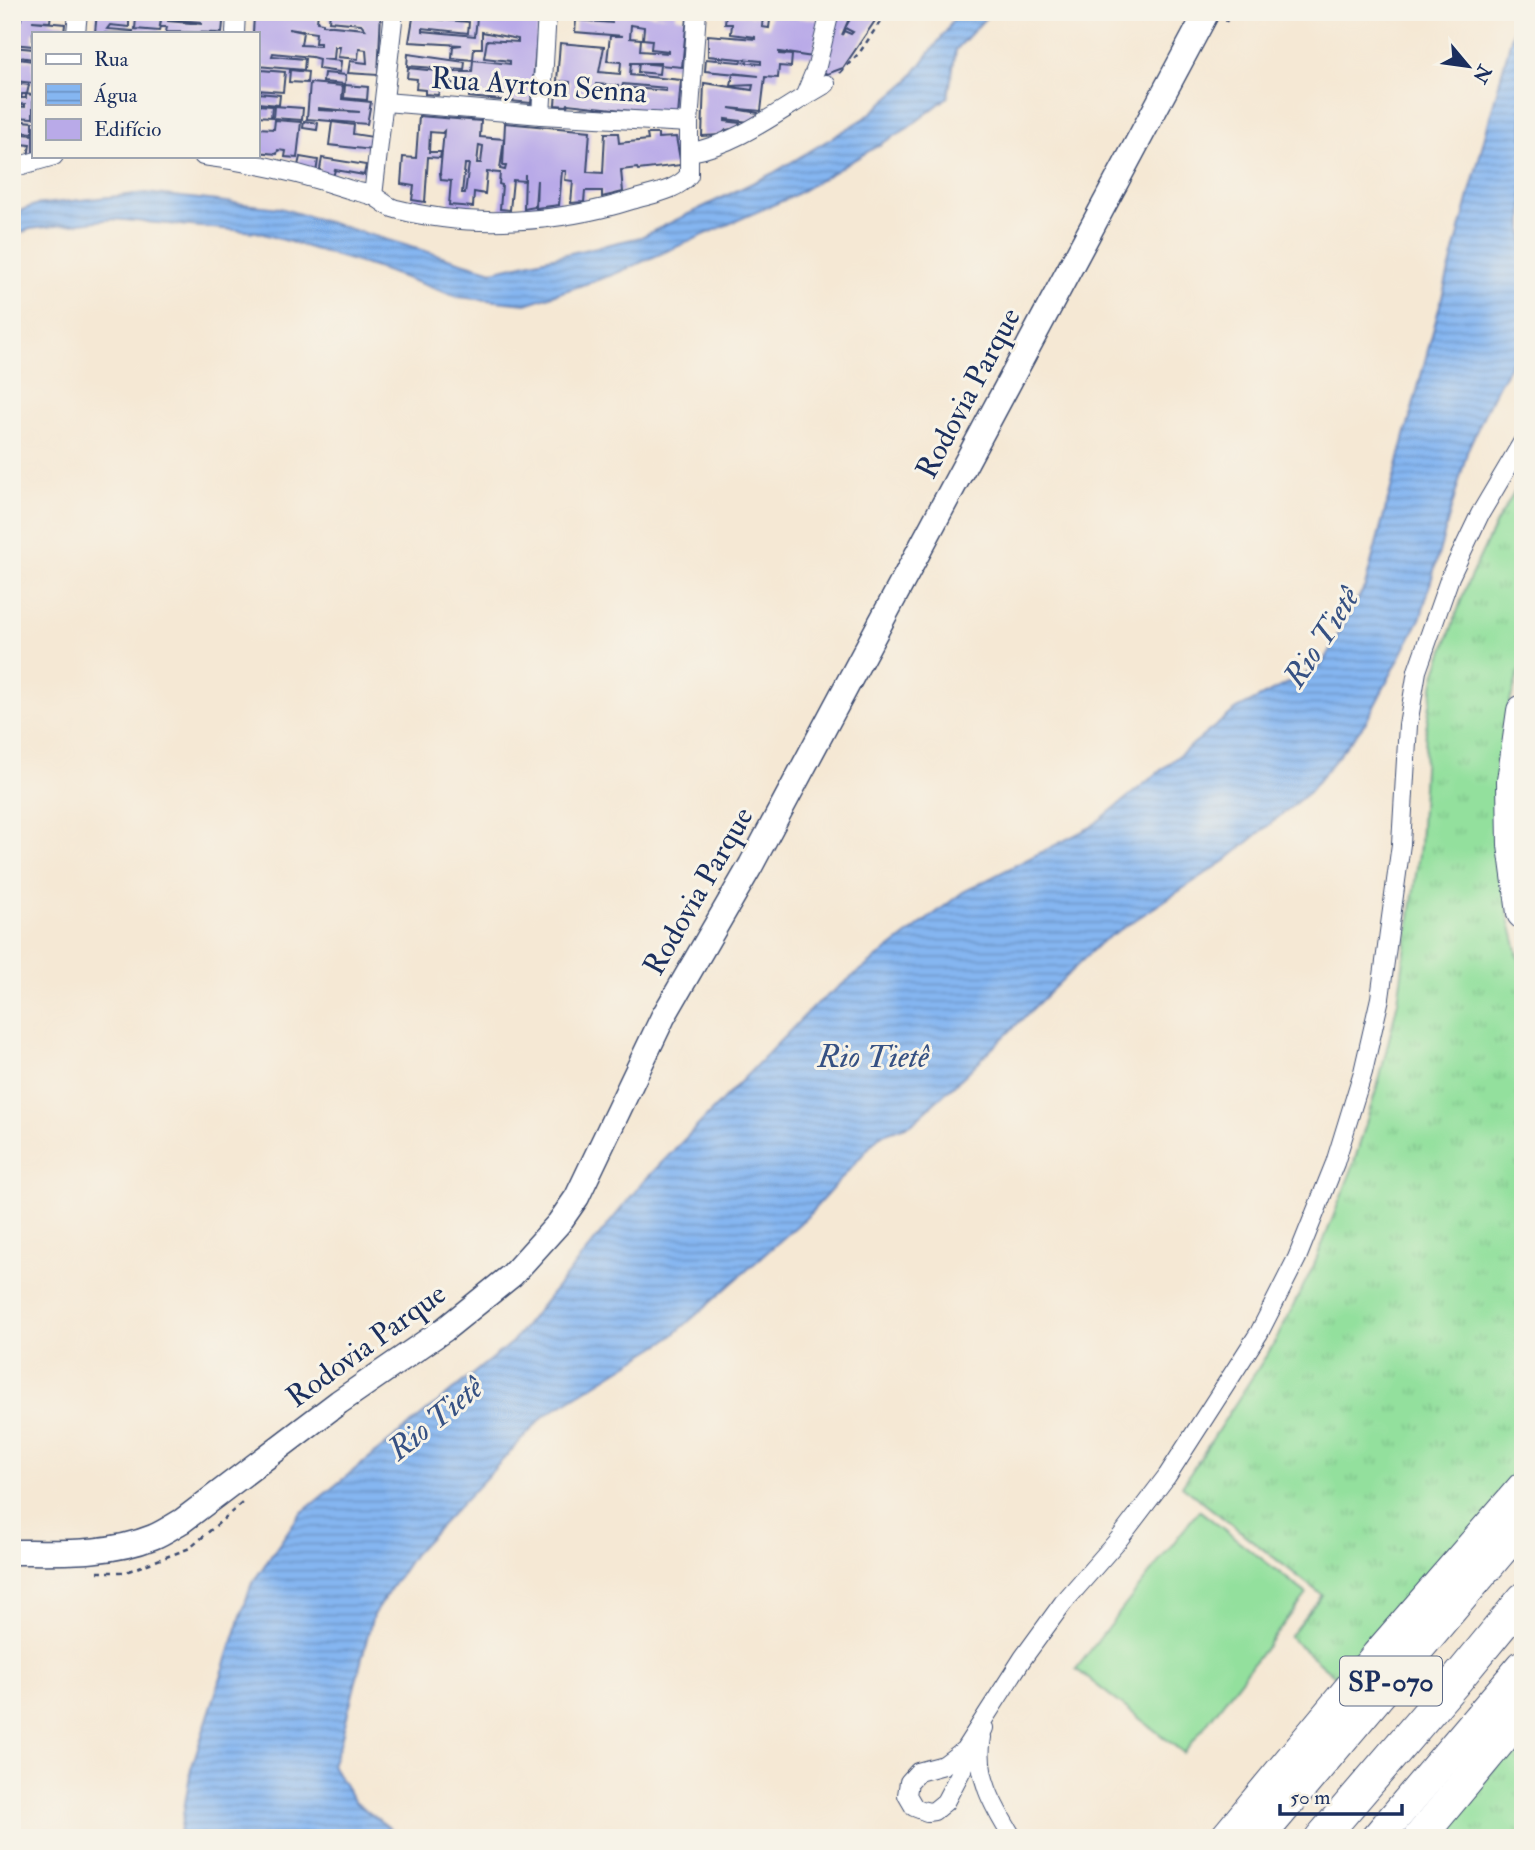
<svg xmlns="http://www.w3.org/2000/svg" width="1535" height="1850" font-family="'IM FELL Double Pica',serif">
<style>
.grass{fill:url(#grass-tufts);stroke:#57887e;stroke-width:2}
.pitch{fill:#93e09d;stroke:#57887e;stroke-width:2}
.water{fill:url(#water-rules);stroke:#5072a8;stroke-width:2}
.building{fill:#b9aae8;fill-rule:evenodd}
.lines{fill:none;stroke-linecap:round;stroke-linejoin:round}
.street-casing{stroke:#3c4b70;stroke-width:20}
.secondary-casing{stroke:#3c4b70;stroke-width:27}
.highway-casing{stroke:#3c4b70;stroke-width:34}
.path{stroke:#3c4b70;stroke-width:2.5;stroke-dasharray:5 5;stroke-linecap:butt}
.street{stroke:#fff;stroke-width:18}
.secondary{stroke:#fff;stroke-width:24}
.highway{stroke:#fff;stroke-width:32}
.labels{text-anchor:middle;stroke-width:6;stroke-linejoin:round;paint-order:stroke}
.shield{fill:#f7f3e8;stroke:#5d6a87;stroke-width:2}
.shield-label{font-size:28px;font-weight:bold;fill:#1b2f5e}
.street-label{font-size:30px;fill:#1b2f5e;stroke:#f7f3e8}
.water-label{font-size:32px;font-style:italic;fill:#365183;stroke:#f7f3e8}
</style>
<defs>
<pattern id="grass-tufts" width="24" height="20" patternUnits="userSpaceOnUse" patternTransform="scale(1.75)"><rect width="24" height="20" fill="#93e09d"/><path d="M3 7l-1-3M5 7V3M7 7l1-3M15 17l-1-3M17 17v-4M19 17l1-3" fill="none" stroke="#7ec08a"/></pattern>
<pattern id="water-rules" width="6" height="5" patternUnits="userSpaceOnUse" patternTransform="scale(1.75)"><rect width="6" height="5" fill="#85b6f1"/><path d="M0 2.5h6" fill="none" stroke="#6c94c6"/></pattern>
</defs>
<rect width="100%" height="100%" fill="#f7f3e8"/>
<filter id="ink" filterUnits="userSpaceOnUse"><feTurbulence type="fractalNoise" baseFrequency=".0143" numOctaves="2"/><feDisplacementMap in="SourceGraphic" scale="14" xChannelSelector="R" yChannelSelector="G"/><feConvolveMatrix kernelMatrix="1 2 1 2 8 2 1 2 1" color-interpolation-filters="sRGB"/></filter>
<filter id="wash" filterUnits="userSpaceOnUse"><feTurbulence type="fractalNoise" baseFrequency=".00686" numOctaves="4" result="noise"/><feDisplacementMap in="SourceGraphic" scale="28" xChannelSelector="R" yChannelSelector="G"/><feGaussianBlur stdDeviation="1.57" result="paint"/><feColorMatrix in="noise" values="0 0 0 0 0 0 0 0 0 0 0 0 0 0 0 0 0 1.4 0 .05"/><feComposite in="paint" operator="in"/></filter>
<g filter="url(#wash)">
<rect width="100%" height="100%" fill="#f5e8d4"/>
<!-- grass -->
<g class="grass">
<polygon points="1523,478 1523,658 1508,709 1508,914 1523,974 1523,1477 1341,1681 1289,1637 1322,1595 1182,1486 1275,1342 1314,1265 1352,1169 1380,1077 1398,1001 1420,846 1426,728 1435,675 1467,584 1496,523"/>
<polygon points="1523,1734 1523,1838 1437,1838"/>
</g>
<!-- pitch -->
<polygon class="pitch" points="1199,1510 1307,1594 1184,1753 1076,1669"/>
<!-- water -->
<g class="water">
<polygon points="957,12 991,12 956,50 948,97 908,128 791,197 612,275 526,304 458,297 380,269 257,232 113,219 30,229 12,236 12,214 35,205 146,193 280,208 492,271 641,237 773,173 865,118 908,81 947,30"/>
<polygon points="1518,12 1523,12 1523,344 1494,393 1468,449 1421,617 1366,722 1309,792 1225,861 1100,943 966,1074 911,1124 880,1135 807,1217 670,1338 544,1416 414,1554 373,1615 340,1744 332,1765 355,1802 403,1838 302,1838 300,1836 298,1838 179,1838 191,1769 251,1585 300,1514 512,1342 643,1182 814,1006 963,892 1091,827 1235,710 1321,666 1365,586"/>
</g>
<g id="blocks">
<!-- building -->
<g class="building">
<polygon points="22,12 51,12 50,22 32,21 65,24 64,33 33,33 33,46 12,44 12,35 20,35 20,33 12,32 12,19 21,20"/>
<path d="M97 12H224L222 33 166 32 167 27H160L161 20 159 31 135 29 136 18 129 17V27L110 25 107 29 133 31V33H95ZM168 19 201 22V24L168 21Z"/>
<path d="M267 12H318L317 22 323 23V25L365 29 361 24 329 21 330 12H381L378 75 348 73 350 61 367 63 366 50 359 49 358 59 338 57 340 47H335L334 59H322L341 61 340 72 318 69 319 59 312 57 273 53 272 56 305 59 304 70 257 66V33H253L254 16 274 18V15H267ZM289 29 316 33 315 43H320V46L301 45 303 32Z"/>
<path d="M414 12H539L531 103 469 97 470 85 450 83 451 72H472L473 60 510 64V61L484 58 487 40 518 42V39L482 32V48H474L473 60 452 58 453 46 462 45 409 42ZM426 16 466 20V17L477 18 475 36 423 31V28L468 33 469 22 426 18Z"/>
<path d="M563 12H625L671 17 655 14V12H676L675 17 687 18 682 67 660 65 659 74 638 72 639 63 660 65V63H631L630 75 681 80 678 116 568 104 567 106 555 105 556 92 569 94 570 82 557 81 560 43 604 47 599 72 620 74 621 62 607 61 610 36H623L575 32 576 20 613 23 576 18 575 20 562 19ZM631 25 644 27 643 39 652 40 651 49 668 51V53L640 51 641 39 630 38ZM596 84 618 86 617 99 594 96ZM623 84 666 88V91L622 87Z"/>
<polygon points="771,12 798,12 797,18 819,20 813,57 779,52 779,54 792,55 791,67 779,66 778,78 765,77 761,111 729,108 758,113 758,117 749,122 725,119 725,121 740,123 738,128 726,130 721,135 702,136 704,83 752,90 753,85 731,86 733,73 759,76 705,71 706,59 761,64 761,61 708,56 708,35 755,39 755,37 731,34 732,24 725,24 726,13 763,17 762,27 769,28"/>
<polygon points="839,12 852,12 842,35 844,31 851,34 853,32 845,28 854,12 881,12 843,68 827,74 823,72"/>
<polygon points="12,47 33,49 33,59 12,56"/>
<polygon points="408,54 465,62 464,70 407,66"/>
<polygon points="12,58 33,61 33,83 15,81 16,69 12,69"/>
<polygon points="257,68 261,68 261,70 285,72 283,92 257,90"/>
<polygon points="408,68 447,72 445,82 442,82 438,95 425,94 425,90 416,89 417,79 407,78"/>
<polygon points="290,70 308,72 307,83 289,82"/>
<polygon points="324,73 346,75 345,84 323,82"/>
<polygon points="12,83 29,85 27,94 22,94 21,98 26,98 26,94 33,95 33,118 13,117 14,106 25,107 25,104 12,105"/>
<path d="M310 83 343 86 342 99 371 102 367 124 307 119ZM318 108 360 112 318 110Z"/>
<polygon points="345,85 368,87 367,100 344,98"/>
<polygon points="257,93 280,95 279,105 257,103"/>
<polygon points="257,105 272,106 271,117 257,116"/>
<polygon points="274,106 303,108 302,120 273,118"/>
<path d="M419 116 481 121 480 137 504 139 500 169 505 170 506 166H503L505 123 590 131 587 172 603 173 605 133H618L619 143 648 140 647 134H658V138L676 137 681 165 638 170 637 168 621 170 623 192 602 197V191H585L584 202 571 203 573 181 565 180 566 171H562L559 205 536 208 537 180 535 207 524 209 525 174V181L513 180 510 210 500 209 502 185 499 184 500 173 487 172 485 194 474 192 473 207 449 205 451 181 441 180 440 173 444 131 442 133 430 132 429 152H441L440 158 428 157 425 202 412 200 414 186 401 184 403 157 416 158ZM479 145 483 146 481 163H477ZM465 164H469L465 193H462Z"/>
<polygon points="12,120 33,122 33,133 12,131"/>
<polygon points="275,120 301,122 297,158 285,157 286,151 278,150 277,154 257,152 257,128 274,129"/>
<polygon points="304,121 318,123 317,130 303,128"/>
<polygon points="332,122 354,125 353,134 373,137 372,150 329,145"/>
<polygon points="12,133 33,135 33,155 28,157 30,145 12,143"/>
<polygon points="300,157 318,160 316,173 297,170"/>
<polygon points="322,158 366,165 364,175 335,170 333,177 319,175"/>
</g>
</g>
</g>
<g filter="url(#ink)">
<use href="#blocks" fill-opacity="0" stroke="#3c4b70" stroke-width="2"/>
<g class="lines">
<!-- street casing -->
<g class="street-casing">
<g id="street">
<polyline points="76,33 78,12"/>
<polyline points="235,33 236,12"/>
<polyline points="805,95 817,66 830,12"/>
<polyline points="385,102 541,115 689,123"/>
<polyline points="541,115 547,12"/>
<path d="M691 152C741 143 782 108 826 84"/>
<path d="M203 156C254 162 300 173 348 189 356 192 366 193 373 196 382 200 387 207 396 209 470 229 560 223 632 200 651 194 677 191 689 175V123L697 12"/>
<polyline points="12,168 54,156"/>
<polyline points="373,196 394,12"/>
<polyline points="984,1728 945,1802 934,1811 927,1812 914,1807 907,1795 909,1782 918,1772 944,1765 964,1750 1023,1658 1063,1603 1119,1539 1167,1476 1259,1333 1297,1258 1335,1163 1363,1072 1380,998 1401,844 1408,725 1417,671 1450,577 1480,514 1523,441"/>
<path d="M982 1737C975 1775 993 1806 1013 1838"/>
</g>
</g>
<!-- secondary casing -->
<g class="secondary-casing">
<path id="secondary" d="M12 1552C59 1552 109 1555 153 1537 163 1533 173 1526 182 1521L339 1402 445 1329 512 1275 559 1223 577 1197 663 1017 751 865 1207 12"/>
</g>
<!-- highway casing -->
<g class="highway-casing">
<g id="highway">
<polyline points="1523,711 1513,781 1514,845 1523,913"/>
<polyline points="1226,1838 1377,1656 1523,1488"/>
<polyline points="1258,1838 1523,1524"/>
<polyline points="1321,1838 1454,1683 1523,1599"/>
<polyline points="1377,1838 1523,1666"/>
<polyline points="1419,1838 1523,1713"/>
</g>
</g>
<!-- path -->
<g class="path">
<polyline points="1226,22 1231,12"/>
<polyline points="840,73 860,52 884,16 888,12"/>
<polyline points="98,1572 126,1572 190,1548 242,1503"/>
</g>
<!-- street -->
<use href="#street" class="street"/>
<!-- secondary -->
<use href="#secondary" class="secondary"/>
<!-- highway -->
<use href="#highway" class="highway"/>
</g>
</g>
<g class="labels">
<!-- shield labels -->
<rect class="shield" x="1340" y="1656.5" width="102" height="49" rx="5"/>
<g class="shield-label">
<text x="1391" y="1691">SP-070</text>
</g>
<!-- street labels -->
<g class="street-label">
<text transform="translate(539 85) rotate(4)" y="10">Rua Ayrton Senna</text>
<text transform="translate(968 393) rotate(-62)" y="10">Rodovia Parque</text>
<text transform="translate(698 891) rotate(-60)" y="10">Rodovia Parque</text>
<text transform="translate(366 1345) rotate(-36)" y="10">Rodovia Parque</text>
</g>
<!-- water labels -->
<g class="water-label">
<text transform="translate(1321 637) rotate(-57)" y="11">Rio Tietê</text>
<text x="873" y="1067">Rio Tietê</text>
<text transform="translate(435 1418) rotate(-39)" y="11">Rio Tietê</text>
</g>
</g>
<!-- margin -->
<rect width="1535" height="1850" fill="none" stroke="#f7f3e8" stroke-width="42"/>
<!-- legend -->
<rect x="32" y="32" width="228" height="126" fill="#f7f3e8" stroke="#9fa5b1" stroke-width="2"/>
<rect x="46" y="54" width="35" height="10" fill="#ffffff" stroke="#9fa5b1" stroke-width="2"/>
<text x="94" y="66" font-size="21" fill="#1b2f5e">Rua</text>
<rect x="46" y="84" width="35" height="21" fill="url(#water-rules)" stroke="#9fa5b1" stroke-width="2"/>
<text x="94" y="102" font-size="21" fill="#1b2f5e">Água</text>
<rect x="46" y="119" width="35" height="21" fill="#b9aae8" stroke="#9fa5b1" stroke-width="2"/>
<text x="94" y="136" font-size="21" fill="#1b2f5e">Edifício</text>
<!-- north arrow -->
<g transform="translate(1468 66) rotate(119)" stroke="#f7f3e8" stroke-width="5" paint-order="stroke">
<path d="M0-5L12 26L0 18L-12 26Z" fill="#1b2f5e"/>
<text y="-10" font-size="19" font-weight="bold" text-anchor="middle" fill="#1b2f5e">N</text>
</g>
<!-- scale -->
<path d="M1280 1804v10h122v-10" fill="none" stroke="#1b2f5e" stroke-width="3.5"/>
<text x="1290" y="1804" font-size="21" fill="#1b2f5e" stroke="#f7f3e8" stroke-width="5" paint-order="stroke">50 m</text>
</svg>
